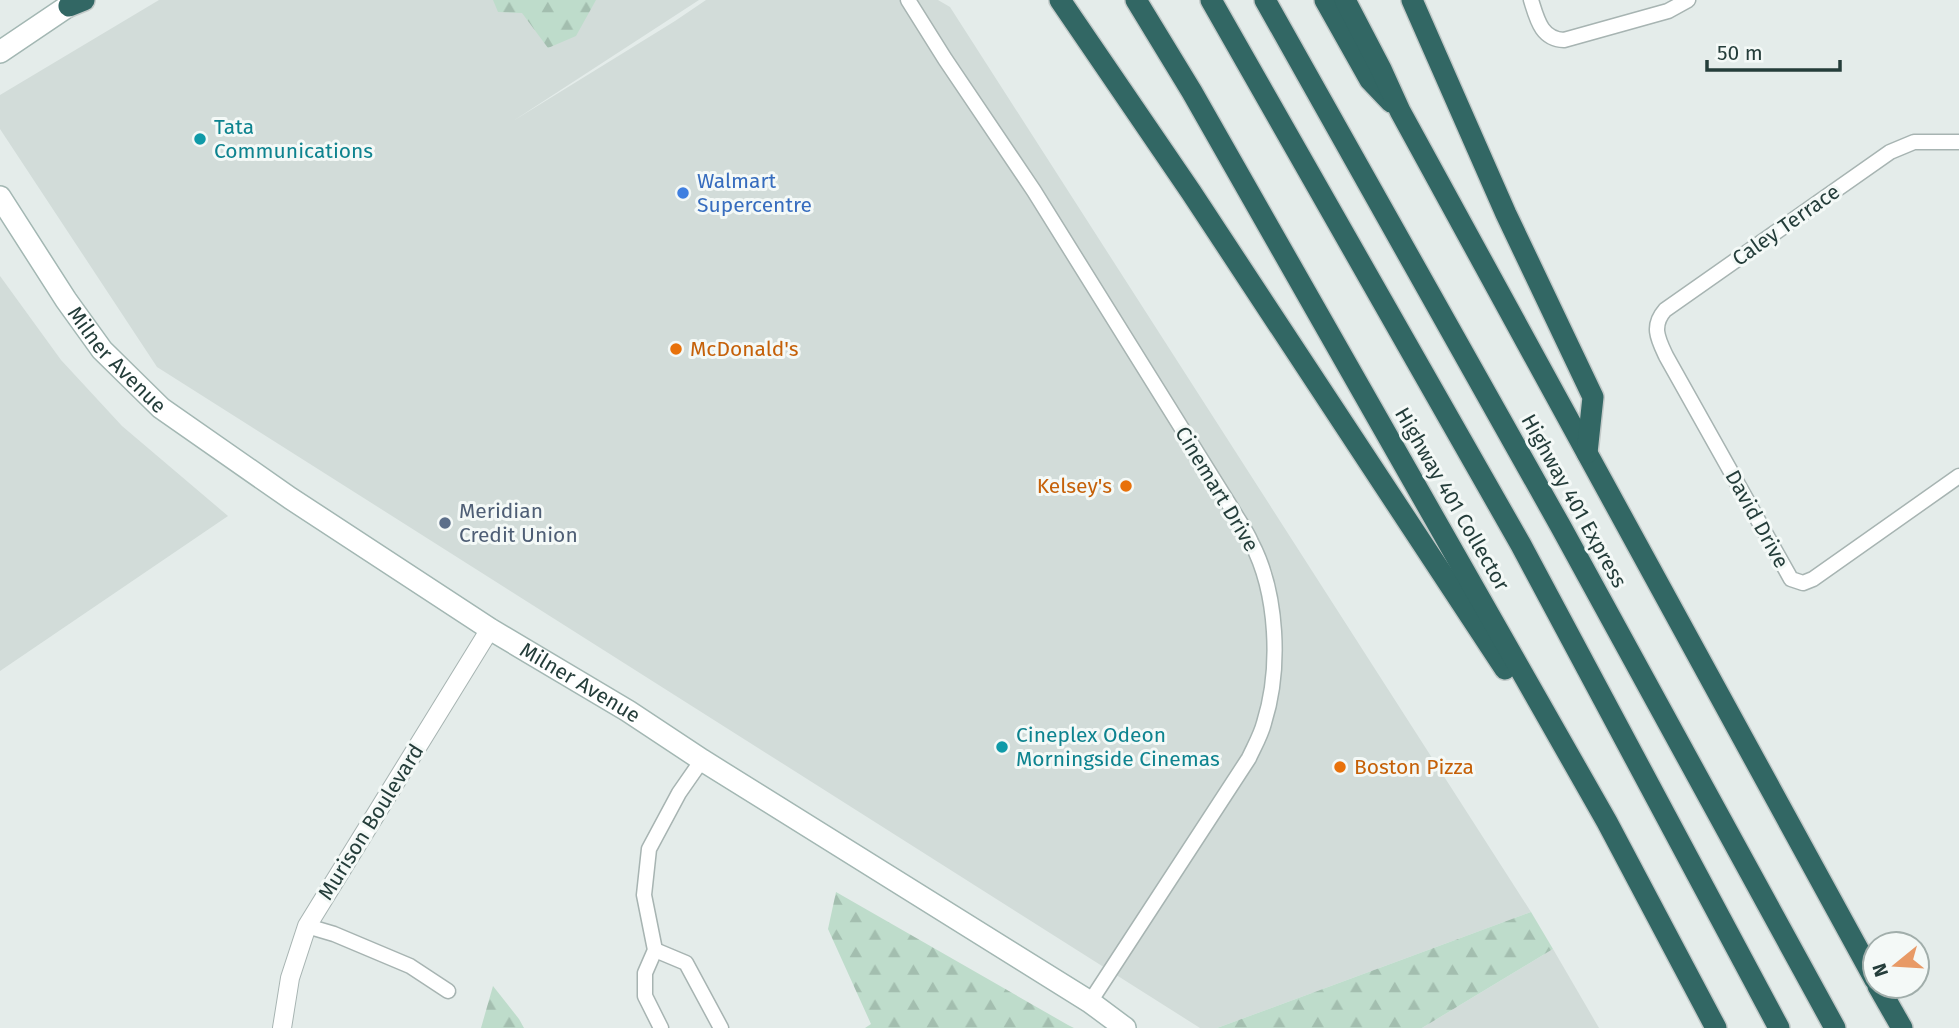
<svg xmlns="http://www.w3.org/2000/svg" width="1959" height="1028" font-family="'Fira Sans',sans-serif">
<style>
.built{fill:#d2dcd9}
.forest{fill:url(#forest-firs)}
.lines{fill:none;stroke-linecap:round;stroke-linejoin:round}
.minor-casing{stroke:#a7b4b2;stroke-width:17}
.tertiary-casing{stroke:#a7b4b2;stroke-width:20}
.secondary-casing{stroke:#a3b7b3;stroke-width:24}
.motorway-casing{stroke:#c2c9c8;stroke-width:24}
.minor{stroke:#fff;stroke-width:14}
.tertiary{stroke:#fff;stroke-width:18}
.secondary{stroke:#fff;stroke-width:21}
.motorway{stroke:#326764;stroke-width:21}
.culture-dot{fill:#0f9aa8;stroke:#f4f9f7;stroke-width:2.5}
.shop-dot{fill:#3f7fe0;stroke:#f4f9f7;stroke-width:2.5}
.food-dot{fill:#e8710a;stroke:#f4f9f7;stroke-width:2.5}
.service-dot{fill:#5c6f8a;stroke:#f4f9f7;stroke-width:2.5}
.labels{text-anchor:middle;stroke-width:6;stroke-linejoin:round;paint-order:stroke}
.culture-label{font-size:21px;fill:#0d838f;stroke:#f4f9f7;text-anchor:start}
.shop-label{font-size:21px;fill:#366cbe;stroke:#f4f9f7;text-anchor:start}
.street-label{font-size:21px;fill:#243d3a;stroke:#f4f9f7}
.food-label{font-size:21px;fill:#c56008;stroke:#f4f9f7;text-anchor:start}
.service-label{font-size:21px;fill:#4e5e75;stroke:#f4f9f7;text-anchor:start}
</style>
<defs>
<pattern id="forest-firs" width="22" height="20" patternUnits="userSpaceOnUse" patternTransform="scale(1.75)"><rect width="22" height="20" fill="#bedccb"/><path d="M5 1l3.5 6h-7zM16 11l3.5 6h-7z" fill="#a3beaf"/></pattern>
</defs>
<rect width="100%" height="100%" fill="#e4ecea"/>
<!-- built -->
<g class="built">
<polygon points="159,0 699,0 513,121 675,21 706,0 938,0 950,7 1531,912 1217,1028 1200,1028 157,367 0,129 0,95"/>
<polygon points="0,276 61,360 122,426 228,516 0,671"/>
<polygon points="1553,949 1599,1028 1422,1028"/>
</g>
<!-- forest -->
<g class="forest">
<polygon points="493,0 596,0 576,36 548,48 522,13 498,12"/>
<polygon points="836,892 1068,1025 1074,1028 865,1028 871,1024 828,929"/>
<polygon points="1531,912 1553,949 1422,1028 1217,1028"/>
<polygon points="493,986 519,1019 524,1028 481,1028"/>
</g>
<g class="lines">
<!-- minor casing -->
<g class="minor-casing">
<g id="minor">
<path d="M908 0 945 59 1034 191 1232 509C1238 520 1246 530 1251 542 1278 593 1281 669 1264 723 1261 735 1254 747 1249 758L1090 1002"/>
<path d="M1531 0C1537 19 1541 39 1564 40L1668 11 1688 0"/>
<path d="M1959 142H1914L1890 152 1665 310C1651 326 1658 339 1666 356L1791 579 1803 583 1813 579 1959 476"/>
<polyline points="307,926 334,934 410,966 448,991"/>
<polyline points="655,950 686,963 721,1028"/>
<polyline points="661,1028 645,996 645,973 655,950 644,895 649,849 679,793 702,760"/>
</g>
</g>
<!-- tertiary casing -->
<g class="tertiary-casing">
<polyline id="tertiary" points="282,1028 290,978 307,926 490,629"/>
</g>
<!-- secondary casing -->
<g class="secondary-casing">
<g id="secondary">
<polyline points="0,52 77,0"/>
<path id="s1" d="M0 197 66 300 102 350 161 408 290 498 490 629 628 711 702 760 1090 1002 1125 1028"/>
</g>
</g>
<!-- motorway casing -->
<g class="motorway-casing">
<g id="motorway">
<polyline points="1060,0 1191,192 1505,669"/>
<polyline points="1136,0 1192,92 1607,822 1716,1028"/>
<polyline points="1211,0 1521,545 1779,1028"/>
<polyline points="1265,0 1561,527 1835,1028"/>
<polyline points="1325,0 1370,80 1391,102"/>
<polyline points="1345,0 1381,69 1400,111 1875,980"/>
<polyline points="1412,0 1506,214 1593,397 1587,453"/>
<polyline points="69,6 84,0"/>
<polyline points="1878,986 1902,1028"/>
</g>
</g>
<!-- minor -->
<use href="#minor" class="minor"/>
<!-- tertiary -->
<use href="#tertiary" class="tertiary"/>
<!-- secondary -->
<use href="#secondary" class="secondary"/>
<!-- motorway -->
<use href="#motorway" class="motorway"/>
</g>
<!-- markers -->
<g class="culture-dot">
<circle cx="200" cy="139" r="7"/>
<circle cx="1002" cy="747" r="7"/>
</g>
<circle class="shop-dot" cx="683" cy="193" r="7"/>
<g class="food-dot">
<circle cx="676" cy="349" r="7"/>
<circle cx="1126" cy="486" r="7"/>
<circle cx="1340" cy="767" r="7"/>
</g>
<circle class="service-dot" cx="445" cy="523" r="7"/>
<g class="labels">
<!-- culture labels -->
<g class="culture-label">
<text x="214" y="134">Tata<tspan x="214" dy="24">Communications</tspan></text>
<text x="1016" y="742">Cineplex Odeon<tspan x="1016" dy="24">Morningside Cinemas</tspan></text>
</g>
<!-- shop labels -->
<g class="shop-label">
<text x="697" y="188">Walmart<tspan x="697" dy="24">Supercentre</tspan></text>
</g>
<!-- street labels -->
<g class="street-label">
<text transform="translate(1786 225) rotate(-35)" y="7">Caley Terrace</text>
<text dy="7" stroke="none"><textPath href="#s1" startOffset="201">Milner Avenue</textPath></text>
<text transform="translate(1217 489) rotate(59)" y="7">Cinemart Drive</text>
<text transform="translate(1452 499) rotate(60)" y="7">Highway 401 Collector</text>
<text transform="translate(1574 501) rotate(61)" y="7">Highway 401 Express</text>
<text transform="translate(1757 519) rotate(61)" y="7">David Drive</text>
<text dy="7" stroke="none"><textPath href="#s1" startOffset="768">Milner Avenue</textPath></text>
<text transform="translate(371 822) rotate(-58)" y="7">Murison Boulevard</text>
</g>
<!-- food labels -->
<g class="food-label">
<text x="690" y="356">McDonald's</text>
<text x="1112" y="493" text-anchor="end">Kelsey's</text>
<text x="1354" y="774">Boston Pizza</text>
</g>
<!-- service labels -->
<g class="service-label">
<text x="459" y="518">Meridian<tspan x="459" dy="24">Credit Union</tspan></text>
</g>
</g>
<!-- north arrow -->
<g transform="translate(1896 965) rotate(252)"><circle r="33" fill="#f4f9f7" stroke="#a1aeab" stroke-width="2"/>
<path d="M0-5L12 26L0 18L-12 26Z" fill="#e89a66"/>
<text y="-10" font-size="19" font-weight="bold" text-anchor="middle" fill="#243d3a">N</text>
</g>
<!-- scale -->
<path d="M1707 60v10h133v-10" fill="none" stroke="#243d3a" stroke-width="3.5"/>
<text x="1717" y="60" font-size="21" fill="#243d3a" stroke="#f4f9f7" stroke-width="5" paint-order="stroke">50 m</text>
</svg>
